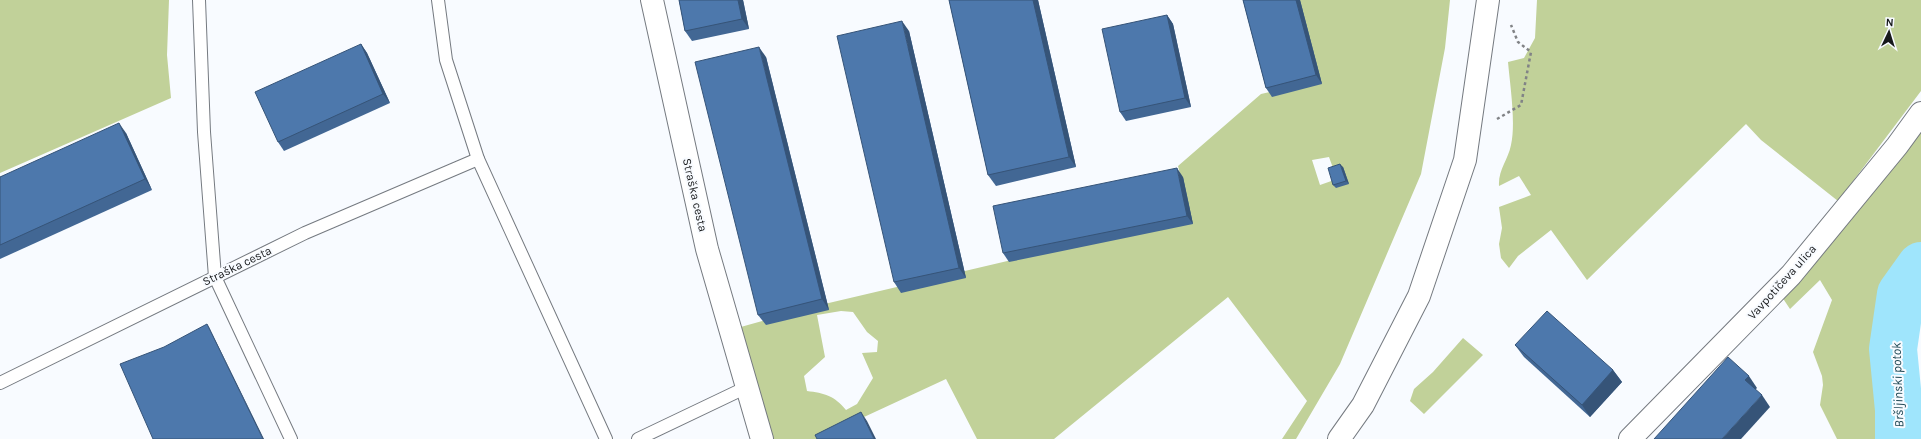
<svg xmlns="http://www.w3.org/2000/svg" width="1921" height="439" font-family="Karla,sans-serif">
<style>
.green{fill:#c1d199;fill-rule:evenodd}
.lines{fill:none;stroke-linecap:round;stroke-linejoin:round}
.river{stroke:#9fe5fc;stroke-width:48}
.service-casing{stroke:#757a80;stroke-width:14}
.minor-casing{stroke:#757a80;stroke-width:24}
.tertiary-casing{stroke:#757a80;stroke-width:24}
.path{stroke:#818386;stroke-width:2.5;stroke-dasharray:3 3;stroke-linecap:butt}
.service{stroke:#fff;stroke-width:12}
.minor{stroke:#fff;stroke-width:22}
.tertiary{stroke:#fff;stroke-width:22}
.wall{fill:#426794}
.shaded-wall{fill:#365478}
.building{fill:#4d78ac;stroke:#365478}
.labels{text-anchor:middle;stroke-width:4;stroke-linejoin:round;paint-order:stroke}
.street-label{font-size:12px;fill:#17191b;stroke:#f8fbff}
.water-label{font-size:13px;font-style:italic;fill:#224b57;stroke:#f8fbff}
</style>
<rect width="100%" height="100%" fill="#f8fbff"/>
<!-- green -->
<g class="green">
<polygon points="0,0 169,0 167,55 171,98 0,173"/>
<path d="M1296 0H1450L1445 48 1421 174 1340 364 1296 439H1282L1307 401 1228 297 1054 439H977L946 379 864 417 822 439H773L730 330 816 306 1191 218 1178 166 1261 94 1316 82ZM1329 157 1337 179 1320 185 1312 160ZM841 311 853 312 867 332 878 341 877 352 862 353 873 378 857 404 846 410C835 396 824 393 807 391L804 376 825 357 817 315Z"/>
<path d="M1537 0H1921V91L1838 201 1761 140 1746 124 1587 280 1551 230 1518 256 1509 268 1501 258 1499 244 1502 228 1499 207 1531 195 1519 176 1499 186C1498 170 1508 160 1511 145 1516 123 1510 85 1508 62L1524 58 1535 38Z"/>
<polygon points="1921,129 1921,252 1903,271 1892,291 1884,312 1883,345 1886,439 1837,439 1820,405 1823,385 1822,376 1813,352 1832,300 1820,280 1790,309 1782,297 1847,225"/>
<polygon points="1463,338 1483,355 1424,414 1410,401 1414,389 1433,372"/>
</g>
<g class="lines">
<!-- river -->
<polyline class="river" points="1899,439 1899,410 1893,349 1901,294 1921,266"/>
<!-- service casing -->
<g class="service-casing">
<g id="service">
<polyline points="199,0 204,132 215,277 291,439"/>
<polyline points="438,0 446,60 478,159 606,439"/>
<polyline points="0,383 305,233 478,159"/>
<polyline points="638,439 747,387"/>
</g>
</g>
<!-- minor casing -->
<g class="minor-casing">
<g id="minor">
<polyline points="652,0 707,249 762,439"/>
<polyline points="1630,439 1791,275 1897,146 1921,113"/>
</g>
</g>
<!-- tertiary casing -->
<g class="tertiary-casing">
<polyline id="tertiary" points="1339,439 1363,405 1419,296 1465,160 1488,0"/>
</g>
<!-- path -->
<polyline class="path" points="1497,119 1521,105 1531,52 1518,42 1511,25"/>
<!-- service -->
<use href="#service" class="service"/>
<!-- minor -->
<use href="#minor" class="minor"/>
<!-- tertiary -->
<use href="#tertiary" class="tertiary"/>
</g>
<!-- wall -->
<g class="wall">
<polygon points="679,0 743,0 749,29 692,41 685,31"/>
<polygon points="949,0 1038,0 1076,167 996,186 988,175"/>
<polygon points="1243,0 1300,0 1322,84 1272,97 1266,88"/>
<polygon points="1167,15 1173,24 1191,107 1126,121 1120,112"/>
<polygon points="909,31 966,278 901,293 894,282"/>
<polygon points="361,44 367,53 390,103 284,151 278,142"/>
<polygon points="766,57 829,310 766,325 758,315"/>
<polygon points="126,133 152,190 0,259 0,177"/>
<polygon points="1343,167 1349,184 1336,188 1333,185"/>
<polygon points="1183,177 1193,224 1009,262 1003,253"/>
<polygon points="1515,345 1613,370 1622,382 1590,417 1524,357"/>
</g>
<!-- shaded-wall -->
<g class="shaded-wall">
<polygon points="738,0 743,0 749,29 742,19"/>
<polygon points="1033,0 1038,0 1076,167 1069,157"/>
<polygon points="1296,0 1300,0 1322,84 1316,75"/>
<polygon points="1167,15 1173,24 1191,107 1185,98"/>
<polygon points="902,21 909,31 966,278 959,268"/>
<polygon points="361,44 367,53 390,103 383,94"/>
<polygon points="759,47 766,57 829,310 822,299"/>
<polygon points="119,123 126,133 152,190 145,179"/>
<polygon points="1340,164 1343,167 1349,184 1346,181"/>
<polygon points="1177,168 1183,177 1193,224 1187,216"/>
<polygon points="207,324 209,327 264,439 263,439"/>
<polygon points="1613,370 1622,382 1590,417 1582,405"/>
<polygon points="1749,376 1757,388 1753,392 1745,380"/>
<polygon points="1762,395 1770,407 1741,439 1722,439"/>
<polygon points="861,412 867,421 876,439 874,439"/>
</g>
<!-- building -->
<g class="building">
<polygon points="679,0 738,0 742,19 685,31"/>
<polygon points="949,0 1033,0 1069,157 988,175"/>
<polygon points="1243,0 1296,0 1316,75 1266,88"/>
<polygon points="1167,15 1185,98 1120,112 1102,29"/>
<polygon points="902,21 959,268 894,282 837,36"/>
<polygon points="361,44 383,94 278,142 255,92"/>
<polygon points="759,47 822,299 758,315 695,62"/>
<polygon points="119,123 145,179 0,245 0,177"/>
<polygon points="1340,164 1346,181 1333,185 1328,168"/>
<polygon points="1177,168 1187,216 1003,253 993,206"/>
<polygon points="1547,311 1613,370 1582,405 1515,345"/>
<polygon points="207,324 263,439 153,439 120,364 164,347"/>
<polygon points="1728,357 1749,376 1745,380 1762,395 1722,439 1654,439"/>
<polygon points="861,412 874,439 817,439 815,435"/>
</g>
<g class="labels">
<!-- street labels -->
<g class="street-label">
<text transform="translate(695 195) rotate(77)" y="4">Straška cesta</text>
<text transform="translate(237 266) rotate(-26)" y="4">Straška cesta</text>
<text transform="translate(1782 282) rotate(-48)" y="4">Vavpotičeva ulica</text>
</g>
<!-- water labels -->
<g class="water-label">
<text transform="translate(1897 385) rotate(-92)" y="5">Bršljinski potok</text>
</g>
</g>
<!-- north arrow -->
<g transform="translate(1889 32) rotate(4)" stroke="#f8fbff" stroke-width="3" paint-order="stroke">
<path d="M0-3L7 15L0 10L-7 15Z" fill="#17191b"/>
<text y="-6" font-size="11" font-weight="bold" text-anchor="middle" fill="#17191b">N</text>
</g>
</svg>
